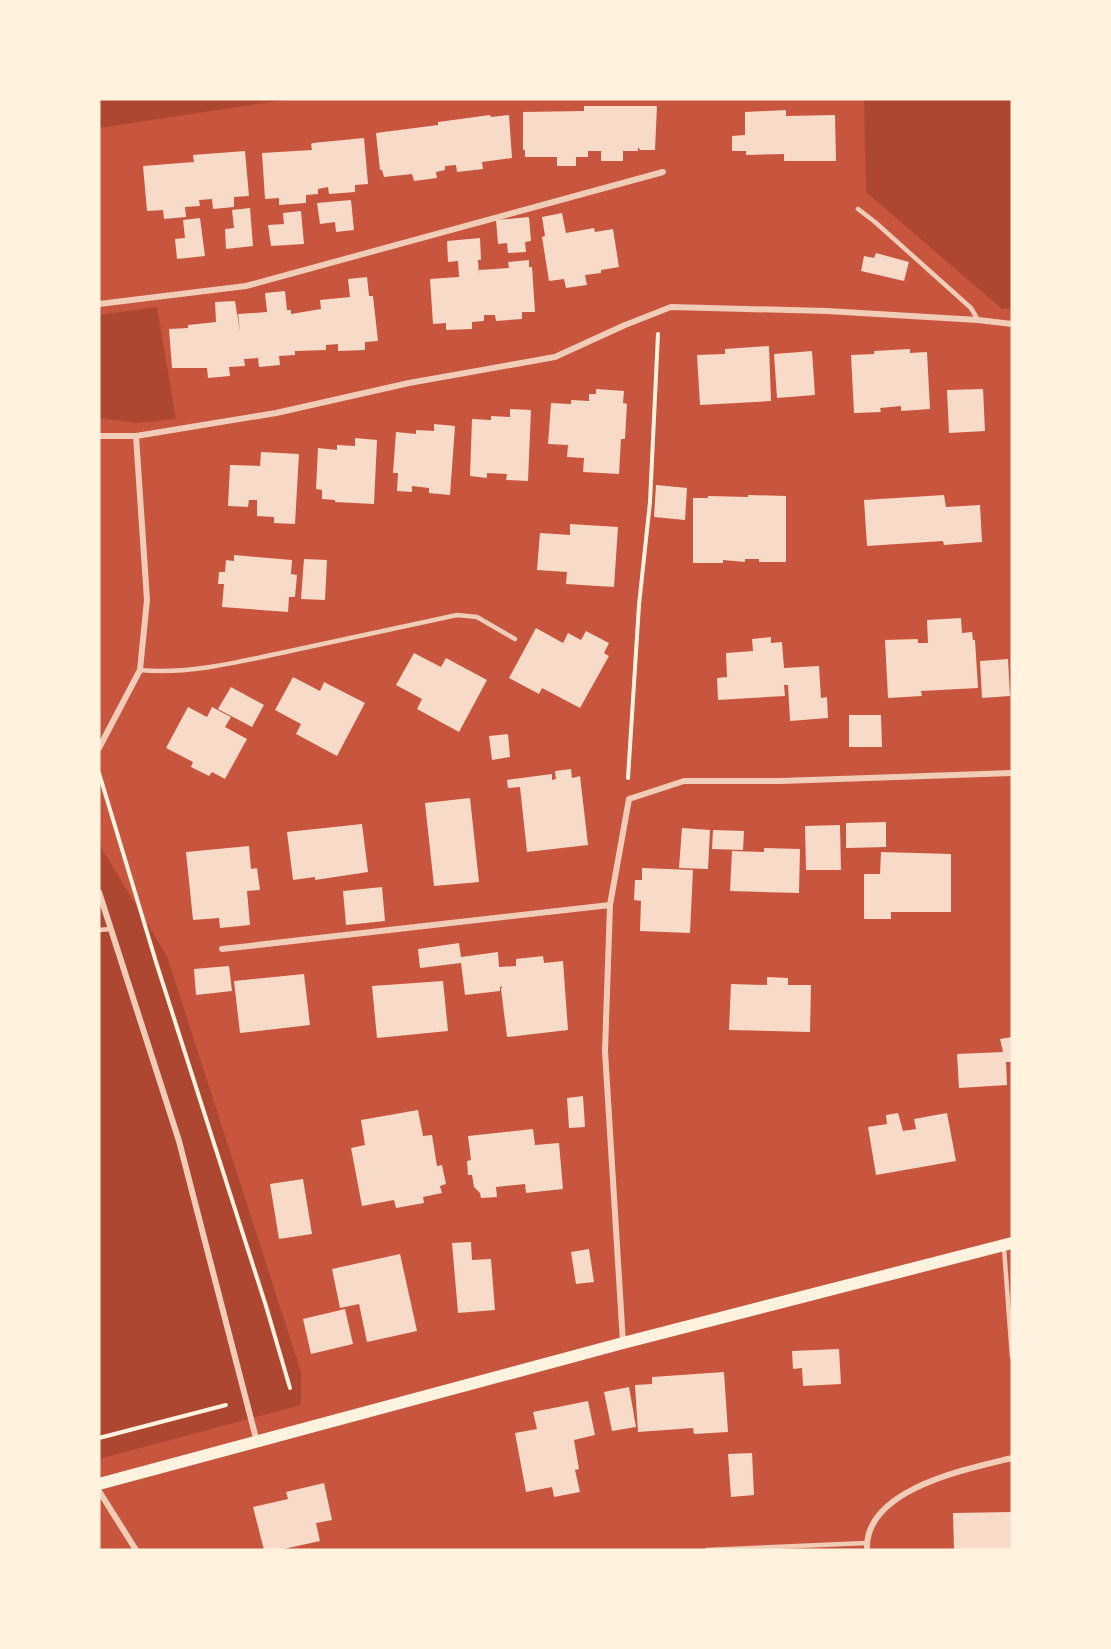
<svg xmlns="http://www.w3.org/2000/svg" width="1111" height="1649" font-family="'PT Serif',serif">
<style>
.green{fill:#ae4732}
.building{fill:#f7dbc8}
.lines{fill:none;stroke-linecap:round;stroke-linejoin:round}
.path{stroke:#fff3e0;stroke-width:4}
.service{stroke:#f1ccb7;stroke-width:4.5}
.minor{stroke:#f1ccb7;stroke-width:6}
.secondary{stroke:#fff3e0;stroke-width:12}
</style>
<rect width="100%" height="100%" fill="#c8553d"/>
<!-- green -->
<g class="green">
<polygon points="99,99 291,99 99,128"/>
<polygon points="864,99 1012,99 1012,308 1002,309 866,192"/>
<polygon points="157,307 176,419 138,423 99,418 99,315"/>
<polygon points="99,844 167,956 301,1372 301,1405 99,1459"/>
</g>
<!-- building -->
<g class="building">
<polygon points="584,106 657,106 655,150 640,150 638,147 638,151 623,151 623,161 601,161 601,151 588,151 588,157 576,157 576,166 557,166 557,157 525,157 525,150 523,150 523,112 584,111"/>
<polygon points="786,110 786,116 835,115 836,161 784,161 784,154 746,155 746,151 732,151 732,136 745,135 745,112"/>
<polygon points="490,115 491,117 509,115 512,158 482,162 483,169 457,172 456,165 445,166 445,170 436,172 437,178 414,181 412,174 384,177 382,170 380,170 376,133 438,125 438,122"/>
<polygon points="364,138 368,184 355,185 355,192 329,194 328,187 318,189 318,194 306,195 306,203 279,205 279,198 265,199 262,153 312,150 311,144 313,143"/>
<polygon points="245,151 249,196 234,197 234,207 213,209 212,199 199,200 200,206 185,207 186,217 164,219 163,210 147,211 143,166 194,162 193,155"/>
<polygon points="351,200 354,230 336,232 335,222 320,224 317,203"/>
<polygon points="250,208 253,246 226,249 225,229 234,228 232,210"/>
<polygon points="301,211 304,244 271,246 268,225 284,224 283,213"/>
<polygon points="562,213 566,233 594,228 595,232 613,229 619,267 601,270 601,273 585,275 587,285 566,288 564,279 549,281 542,237 545,236 542,217"/>
<polygon points="529,217 531,241 525,242 526,252 508,253 507,243 498,244 496,220"/>
<polygon points="200,218 205,256 177,259 175,239 185,238 183,220"/>
<polygon points="480,238 481,260 478,260 479,275 479,270 509,268 508,262 529,260 529,267 532,267 535,312 522,312 522,319 496,321 495,315 484,315 484,321 472,322 472,329 446,330 446,323 433,324 430,279 459,277 458,261 448,262 447,241"/>
<polygon points="876,253 909,262 904,281 861,271 864,256 874,258"/>
<polygon points="367,277 369,296 373,296 378,341 365,342 365,350 338,351 338,344 326,345 326,350 295,351 295,355 279,356 280,365 259,367 258,358 244,359 245,366 229,367 230,376 208,378 207,368 172,368 169,329 188,328 188,325 216,322 215,302 235,301 240,332 238,314 267,312 265,293 285,291 287,310 291,310 291,314 321,309 320,300 350,297 348,279"/>
<polygon points="769,346 771,401 700,405 697,355 725,354 725,349"/>
<polygon points="910,349 910,353 927,352 930,409 901,411 901,406 880,408 881,412 854,413 851,355 874,354 874,351"/>
<polygon points="812,351 815,395 777,398 774,354"/>
<polygon points="596,389 624,391 623,403 627,404 625,439 621,439 619,474 583,472 584,458 567,457 568,445 548,444 551,403 571,404 571,400 589,401 589,394 596,394"/>
<polygon points="983,389 985,431 949,433 947,390"/>
<polygon points="510,409 531,410 528,481 506,480 507,474 487,473 487,478 470,476 472,419 491,420 491,416 510,417"/>
<polygon points="434,424 455,426 450,495 429,493 429,488 412,486 412,492 397,491 398,473 393,473 396,432 416,434 416,430 434,431"/>
<polygon points="355,438 377,440 374,504 335,502 335,500 322,499 322,490 316,489 318,448 337,450 337,445 355,446"/>
<polygon points="261,452 299,454 295,524 274,523 274,517 257,516 257,500 249,500 248,507 228,506 230,465 260,466"/>
<polygon points="656,485 687,488 685,520 654,517"/>
<polygon points="748,495 786,496 786,562 759,562 759,559 745,559 745,562 723,560 723,563 693,563 693,498 708,498 708,496 748,497"/>
<polygon points="944,495 946,507 980,505 982,542 944,545 943,541 867,546 864,500"/>
<polygon points="570,524 618,527 614,587 566,584 567,572 537,570 540,533 570,535"/>
<polygon points="234,555 292,560 291,574 297,575 295,597 289,597 288,612 222,607 224,584 218,584 219,572 225,572 226,560 234,561"/>
<polygon points="304,559 327,560 325,600 301,599"/>
<polygon points="961,618 962,633 972,632 973,640 975,640 978,688 921,691 922,696 888,698 885,640 918,639 918,643 928,643 927,620"/>
<polygon points="536,628 563,643 568,633 581,640 586,631 609,643 604,653 609,656 580,708 542,688 539,694 509,678"/>
<polygon points="771,637 771,643 782,642 784,668 819,666 821,698 827,697 828,718 790,721 788,685 784,685 785,696 718,700 717,678 727,677 726,653 753,651 752,639"/>
<polygon points="414,653 441,667 446,658 487,680 459,732 417,709 422,699 396,685"/>
<polygon points="1008,659 1010,696 982,698 980,661"/>
<polygon points="293,677 320,691 324,682 365,703 337,756 296,734 301,724 275,710"/>
<polygon points="231,687 264,705 252,727 218,709"/>
<polygon points="188,707 207,717 212,707 231,717 225,727 247,739 225,779 212,772 209,776 191,767 193,762 166,748"/>
<polygon points="849,715 881,715 882,747 849,747"/>
<polygon points="508,734 510,757 492,760 489,736"/>
<polygon points="571,769 572,778 580,776 588,845 527,852 520,787 508,788 507,780 552,774 552,780 556,779 555,771"/>
<polygon points="470,798 479,882 434,886 425,803"/>
<polygon points="886,822 886,847 846,848 846,823"/>
<polygon points="362,824 368,872 315,880 315,877 293,880 287,832"/>
<polygon points="840,825 841,870 806,870 805,826"/>
<polygon points="682,828 710,830 708,869 679,868"/>
<polygon points="713,830 744,831 743,850 712,849"/>
<polygon points="249,846 251,869 257,868 260,890 247,891 250,925 220,928 219,918 193,920 186,852"/>
<polygon points="764,848 800,849 799,893 730,891 732,851 764,852"/>
<polygon points="881,852 951,854 951,912 891,912 891,919 864,919 864,874 880,874"/>
<polygon points="642,868 693,870 690,933 640,931 641,901 634,900 635,880 642,880"/>
<polygon points="382,887 385,921 346,925 343,891"/>
<polygon points="459,943 461,957 498,952 499,967 516,966 516,959 543,956 544,963 563,961 568,1030 507,1037 501,989 502,986 500,987 500,991 465,995 461,963 420,968 418,949"/>
<polygon points="229,966 232,991 196,995 194,969"/>
<polygon points="304,974 310,1025 240,1033 234,981"/>
<polygon points="767,977 788,978 788,985 811,985 810,1032 729,1030 731,984 767,985"/>
<polygon points="443,981 448,1031 377,1038 372,986"/>
<polygon points="1012,1037 1012,1062 1006,1062 1007,1085 959,1088 957,1054 1003,1052 1000,1039"/>
<polygon points="583,1096 585,1127 569,1128 567,1098"/>
<polygon points="418,1110 423,1136 432,1135 437,1166 442,1165 446,1184 440,1186 442,1193 423,1197 424,1203 396,1208 394,1200 362,1206 351,1148 365,1145 361,1120"/>
<polygon points="898,1113 903,1131 916,1129 914,1119 947,1113 956,1161 876,1175 868,1127 887,1124 886,1115"/>
<polygon points="533,1129 535,1145 559,1143 563,1189 526,1193 525,1184 496,1187 497,1197 481,1198 480,1193 474,1187 472,1175 468,1175 467,1161 471,1160 468,1136"/>
<polygon points="303,1179 312,1234 279,1239 270,1184"/>
<polygon points="471,1242 472,1260 491,1259 495,1310 458,1313 452,1243"/>
<polygon points="589,1249 594,1282 576,1284 571,1252"/>
<polygon points="400,1254 417,1331 367,1342 359,1304 340,1308 332,1269"/>
<polygon points="345,1309 353,1344 311,1354 303,1319"/>
<polygon points="839,1349 841,1384 803,1386 802,1368 793,1369 792,1351"/>
<polygon points="724,1372 728,1432 694,1434 693,1428 638,1432 635,1385 652,1384 652,1377"/>
<polygon points="629,1387 636,1427 612,1431 604,1392"/>
<polygon points="588,1401 595,1435 574,1440 579,1469 575,1470 580,1492 554,1497 552,1487 526,1492 515,1433 537,1429 533,1412"/>
<polygon points="752,1453 754,1495 731,1497 728,1454"/>
<polygon points="324,1483 332,1520 316,1523 320,1541 279,1550 264,1550 253,1507 288,1499 286,1492"/>
<polygon points="1012,1512 1012,1550 954,1550 953,1513"/>
</g>
<g class="lines">
<!-- path -->
<g class="path">
<polyline points="99,773 156,962 266,1306 290,1388"/>
<polyline points="628,778 639,605 650,502 658,334"/>
<polyline points="99,1438 226,1405"/>
</g>
<!-- service -->
<g class="service">
<polyline points="858,209 875,222 971,308 978,320"/>
<path d="M140 670C188 675 243 661 290 651 346 639 402 627 457 615L477 617 515 639"/>
<polyline points="99,930 111,929"/>
<polyline points="1004,1248 1012,1357"/>
<polyline points="707,1550 867,1543"/>
</g>
<!-- minor -->
<g class="minor">
<polyline points="99,304 246,286 663,172"/>
<polyline points="99,436 136,436 276,413 409,383 555,357 625,325 671,307 827,311 978,320 1012,324"/>
<polyline points="99,748 140,670 147,600 136,436"/>
<polyline points="99,892 179,1141 257,1442"/>
<polyline points="222,949 610,905"/>
<polyline points="623,1343 605,1051 610,905 629,799 684,781 781,781 1012,773"/>
<polyline points="99,1491 136,1550"/>
<path d="M867 1550C864 1489 967 1469 1012 1458"/>
</g>
<!-- secondary -->
<polyline class="secondary" points="99,1484 623,1343 1012,1243"/>
</g>
<!-- border -->
<rect width="1111" height="1649" fill="none" stroke="#fff3e0" stroke-width="201"/>
</svg>
